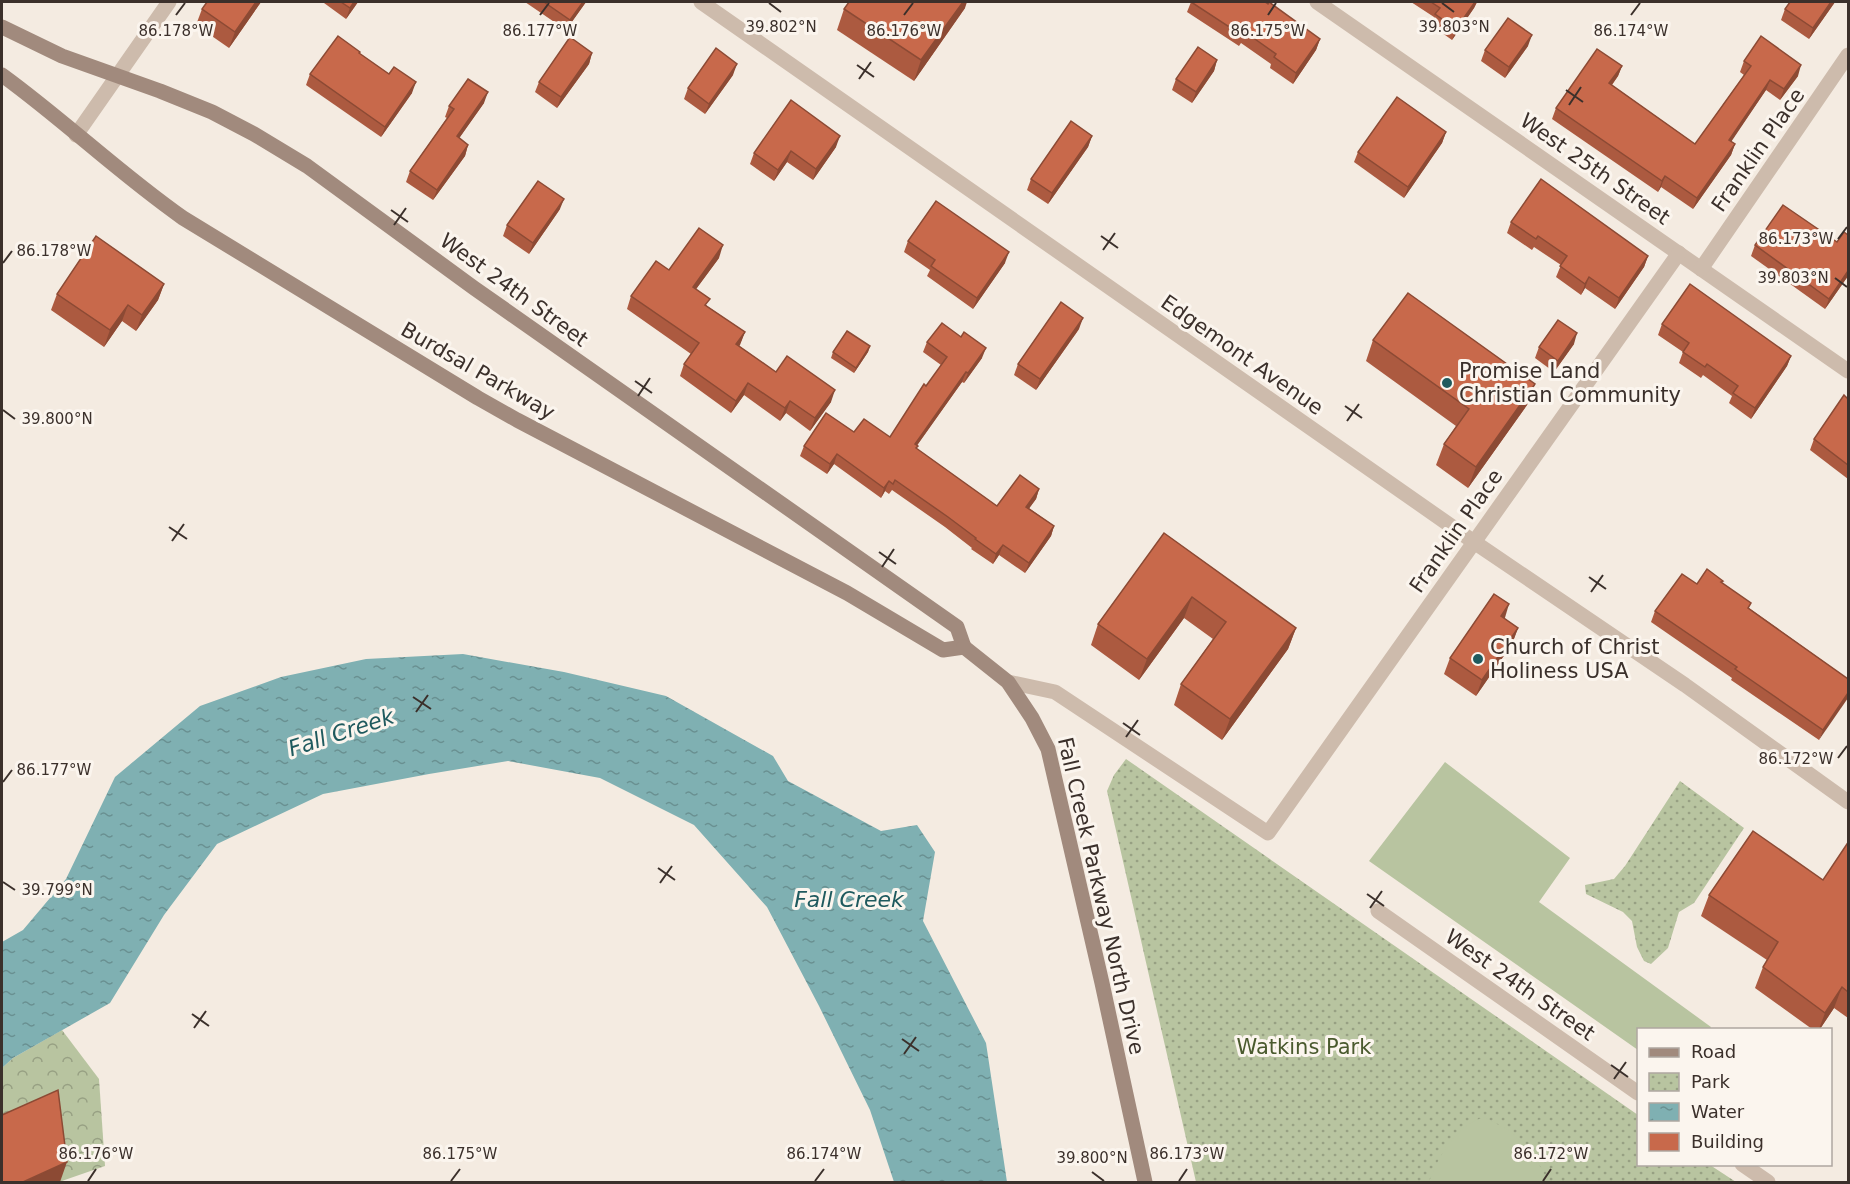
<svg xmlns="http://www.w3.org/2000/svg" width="1850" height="1184" font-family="'DejaVu Sans',sans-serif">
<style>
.forest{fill:url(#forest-crowns)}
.park{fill:url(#park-dots)}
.garden{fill:#b8c4a0}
.water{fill:url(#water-ripples)}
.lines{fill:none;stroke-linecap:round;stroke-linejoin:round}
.street{stroke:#cdbbac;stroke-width:15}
.secondary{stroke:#a18a7d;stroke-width:15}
.wall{fill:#ac5a40}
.shaded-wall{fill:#8c4a34}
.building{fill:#c8694b;stroke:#8c4a34;stroke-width:1.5}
.ticks{fill:none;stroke:#3b302b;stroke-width:2}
.poi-dot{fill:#1f5a5e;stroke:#fbf5ee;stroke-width:2}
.labels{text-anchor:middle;stroke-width:6;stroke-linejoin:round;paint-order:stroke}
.street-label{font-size:21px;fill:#3b302b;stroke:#fbf5ee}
.poi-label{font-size:21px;fill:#3b302b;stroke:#fbf5ee;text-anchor:start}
.park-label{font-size:21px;fill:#4a5a2e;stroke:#fbf5ee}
.water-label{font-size:22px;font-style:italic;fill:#1f5a5e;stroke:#fbf5ee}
.ticks-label{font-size:15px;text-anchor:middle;fill:#3b302b;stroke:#fbf5ee;stroke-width:6;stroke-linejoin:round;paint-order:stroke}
</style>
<defs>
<pattern id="forest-crowns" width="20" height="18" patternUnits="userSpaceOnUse" patternTransform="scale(1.5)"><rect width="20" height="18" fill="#b8c4a0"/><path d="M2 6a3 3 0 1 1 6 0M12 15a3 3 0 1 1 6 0" fill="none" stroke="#97a083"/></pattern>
<pattern id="park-dots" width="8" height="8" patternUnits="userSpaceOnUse" patternTransform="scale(1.5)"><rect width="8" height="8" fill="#b8c4a0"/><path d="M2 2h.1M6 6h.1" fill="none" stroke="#97a083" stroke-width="1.8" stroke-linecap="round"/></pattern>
<pattern id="water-ripples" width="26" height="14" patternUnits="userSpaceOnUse" patternTransform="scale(1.5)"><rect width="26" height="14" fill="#7fb0b2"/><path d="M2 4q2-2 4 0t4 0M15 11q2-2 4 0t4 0" fill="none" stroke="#699091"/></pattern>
</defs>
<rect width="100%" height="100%" fill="#f4ebe1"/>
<!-- forest -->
<polygon class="forest" points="62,1030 99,1079 105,1166 59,1182 2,1133 2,1068 13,1058"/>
<!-- park -->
<g class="park">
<polygon points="1126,759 1638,1115 1638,1164 1710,1165 1736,1182 1196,1182 1107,791 1114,775"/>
<polygon points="1680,781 1744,828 1694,903 1679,912 1668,948 1651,964 1644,961 1637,947 1632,921 1623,912 1586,894 1585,885 1614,879 1625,866"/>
</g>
<!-- garden -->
<g class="garden">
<polygon points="1445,762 1570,858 1539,902 1711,1027 1710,1029 1638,1030 1638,1050 1369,861"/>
<path d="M1484 1117 1512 1132 1543 1170 1545 1182H1429C1438 1156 1456 1126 1484 1117Z"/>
</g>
<!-- water -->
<polygon class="water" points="463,654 564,672 666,696 773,756 788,781 881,831 917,825 935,852 923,921 986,1043 1007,1182 894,1182 870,1110 819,1006 767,907 694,825 600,778 508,761 429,774 323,794 217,844 164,915 110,1003 13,1058 2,1068 2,942 23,930 66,879 115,777 200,706 281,677 366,659"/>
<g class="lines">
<!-- street -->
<g class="street">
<polyline points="701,2 1474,542 1685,685 1848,802"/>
<polyline points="1317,2 1848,371"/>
<polyline points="76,135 169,2"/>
<polyline points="1701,269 1848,55"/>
<polyline points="1008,682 1055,692 1268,833 1679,253"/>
<polyline points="1378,911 1638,1093"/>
<polyline points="1742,1164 1768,1182"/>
</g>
<!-- secondary -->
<g class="secondary">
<polyline points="2,27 62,56 160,91 212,112 254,134 307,166 474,288 957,627 964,647"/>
<path d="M2 75C64 120 120 174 183 218L478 398 517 420 847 593 943 650 964 647"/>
<polyline points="964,647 1008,682 1032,718 1048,749 1102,983 1145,1182"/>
</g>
</g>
<!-- wall -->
<g class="wall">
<polygon points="261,2 229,48 196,25 202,9"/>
<polygon points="324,2 358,2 346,19 324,3"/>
<polygon points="525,2 586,2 566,30"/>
<polygon points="1191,2 1320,39 1316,50 1293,84 1270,68 1271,64 1241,43 1239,46 1187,12"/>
<polygon points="1411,2 1477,2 1474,8 1452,40 1431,25 1434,17"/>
<polygon points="1790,2 1835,2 1809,39 1781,20 1785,9"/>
<polygon points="965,8 914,81 837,30 844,9"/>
<polygon points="1528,46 1505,78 1481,61 1485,50"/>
<polygon points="592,53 589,64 557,108 535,92 539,82"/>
<polygon points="359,54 389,74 412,93 381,137 306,85 310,74"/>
<polygon points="1217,60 1214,71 1192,103 1172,90 1176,79"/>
<polygon points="1744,61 1798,76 1780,100 1766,90 1731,141 1735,144 1731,155 1693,209 1661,187 1658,192 1552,119 1556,108 1622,66 1618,76 1612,85 1695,144 1744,75 1740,72"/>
<polygon points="733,75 705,114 684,99 688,88"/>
<polygon points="484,103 459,138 468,145 465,156 433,200 406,182 410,171 447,118 445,117 449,106"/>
<polygon points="1446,132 1442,143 1404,198 1354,162 1358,152"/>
<polygon points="1092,136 1088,147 1048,204 1027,190 1031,179"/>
<polygon points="836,147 813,180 787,162 774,181 750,164 754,153"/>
<polygon points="560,209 529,254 503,236 507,225"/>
<polygon points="1511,222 1648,256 1644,267 1615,309 1585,288 1581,295 1556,277 1561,265 1534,247 1532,250 1507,233"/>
<polygon points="908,241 1005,263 973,309 927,276 930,270 904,252"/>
<polygon points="1755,245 1848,276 1825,309 1751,256"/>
<polygon points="719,258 696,289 707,306 745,332 739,346 776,372 831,402 810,431 786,413 780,421 744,395 731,413 680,376 684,364 691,354 627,309 631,296 669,270"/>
<polygon points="164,284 158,300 136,331 122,321 104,347 51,310 57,294"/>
<polygon points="1662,324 1791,356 1787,366 1751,419 1729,403 1732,396 1703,375 1701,378 1679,363 1683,352 1658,335"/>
<polygon points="1079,329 1036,390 1014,375 1018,364"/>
<polygon points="1373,340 1535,384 1527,405 1468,488 1436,465 1444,444 1456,426 1366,361"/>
<polygon points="927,342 982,358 964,383 962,382 917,445 917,449 997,506 1039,489 1036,499 1029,508 1054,526 1051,536 1025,573 999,555 993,564 971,549 972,548 945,527 892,490 889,494 885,491 881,498 834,464 827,474 800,456 804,446 854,432 890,437 941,365 923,352"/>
<polygon points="1574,344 1554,372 1535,358 1539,347"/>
<polygon points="870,346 868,352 854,373 831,358 833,352"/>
<polygon points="1848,399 1848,479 1810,450 1814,439"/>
<polygon points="1164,533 1296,628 1288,649 1222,740 1174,705 1181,684 1213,639 1184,618 1139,680 1091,645 1098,624"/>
<polygon points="1722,583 1749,608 1848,679 1819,740 1731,680 1732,678 1651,622 1655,611 1697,584"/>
<polygon points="1504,618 1518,628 1512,644 1476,696 1444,674 1450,658"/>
<polygon points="1848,845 1848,1018 1834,1008 1820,1029 1812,1029 1755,988 1763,967 1767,960 1701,916 1709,895 1823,880"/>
</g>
<!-- shaded-wall -->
<g class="shaded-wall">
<polygon points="256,2 261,2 229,48 235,32"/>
<polygon points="354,2 358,2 346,19 350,8"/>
<polygon points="583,2 586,2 566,30 570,20"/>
<polygon points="963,2 967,2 965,8 914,81 921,60"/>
<polygon points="1475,2 1477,2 1474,8 1452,40 1456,29"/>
<polygon points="1831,2 1835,2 1809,39 1813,28"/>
<polygon points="1532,35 1528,46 1505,78 1509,67"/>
<polygon points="1320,39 1316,50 1293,84 1296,73"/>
<polygon points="592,53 589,64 557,108 561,97"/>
<polygon points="1217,60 1214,71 1192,103 1196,92"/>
<polygon points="737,64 733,75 705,114 709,104"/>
<polygon points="1801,65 1798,76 1780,100 1784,89"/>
<polygon points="1622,66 1618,76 1605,94 1609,83"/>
<polygon points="1770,80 1766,90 1725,151 1729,140"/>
<polygon points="416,82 412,93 381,137 385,127"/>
<polygon points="488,92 484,103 453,147 457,136"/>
<polygon points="1446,132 1442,143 1404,198 1408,187"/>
<polygon points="840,136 836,147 813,180 816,169"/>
<polygon points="1092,136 1088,147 1048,204 1052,193"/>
<polygon points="1735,144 1731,155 1693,209 1697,198"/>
<polygon points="468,145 465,156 433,200 437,190"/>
<polygon points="791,151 787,162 774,181 778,170"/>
<polygon points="1665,176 1661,187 1658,192 1662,181"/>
<polygon points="564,199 560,209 529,254 533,243"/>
<polygon points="723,245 719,258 688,300 693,287"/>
<polygon points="1009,252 1005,263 973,309 977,298"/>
<polygon points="1648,256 1644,267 1615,309 1619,298"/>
<polygon points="1848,271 1848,276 1825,309 1829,299"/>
<polygon points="1589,277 1585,288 1581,295 1585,284"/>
<polygon points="164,284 158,300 136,331 142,315"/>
<polygon points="128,305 122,321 104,347 110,330"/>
<polygon points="1083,318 1079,329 1036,390 1040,379"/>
<polygon points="745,332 740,345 732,356 736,344"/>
<polygon points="1577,333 1574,344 1554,372 1558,361"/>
<polygon points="870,346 868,352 854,373 856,368"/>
<polygon points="986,348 982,358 964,383 968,373"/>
<polygon points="1791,356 1787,366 1751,419 1755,408"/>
<polygon points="966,372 962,382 911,454 915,444"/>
<polygon points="748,383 744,395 731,413 736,401"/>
<polygon points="1535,384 1527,405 1468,488 1476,467"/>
<polygon points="835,390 831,402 810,431 815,418"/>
<polygon points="790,401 786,413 780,421 785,408"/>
<polygon points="837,454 834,464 827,474 830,464"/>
<polygon points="889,481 885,491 881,498 884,488"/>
<polygon points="1039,489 1036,499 1023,517 1026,507"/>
<polygon points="1054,526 1051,536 1025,573 1029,563"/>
<polygon points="1003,545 999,555 993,564 996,554"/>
<polygon points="1192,597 1184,618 1139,680 1147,659"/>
<polygon points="1509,604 1504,621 1501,616"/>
<polygon points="1296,628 1288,649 1222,740 1230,719"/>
<polygon points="1518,628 1512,644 1476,696 1482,680"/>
<polygon points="1848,693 1848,698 1819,740 1823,730"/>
<polygon points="1842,987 1834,1008 1820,1029 1819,1029 1825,1013"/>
<polygon points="67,1162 60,1182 23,1182"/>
</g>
<!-- building -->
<g class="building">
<polygon points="207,2 256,2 235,32 202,9"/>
<polygon points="341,2 354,2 350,8"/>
<polygon points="544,2 583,2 570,20"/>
<polygon points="849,2 963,2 921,60 844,9"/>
<polygon points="1191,2 1265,2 1268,4 1269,2 1320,39 1296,73 1274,57 1276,54 1245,32 1243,36"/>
<polygon points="1431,2 1475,2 1456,29 1435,14 1440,8"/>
<polygon points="1790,2 1831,2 1813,28 1785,9"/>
<polygon points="1508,18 1532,35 1509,67 1485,50"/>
<polygon points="338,36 360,52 359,53 389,74 394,67 416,82 385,127 310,74"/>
<polygon points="1761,36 1801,65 1784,89 1770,80 1729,140 1735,144 1697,198 1665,176 1662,181 1556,108 1597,49 1622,66 1609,83 1695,144 1751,66 1744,61"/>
<polygon points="570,37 592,53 561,97 539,82"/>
<polygon points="1198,47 1217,60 1196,92 1176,79"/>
<polygon points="716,48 737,64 709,104 688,88"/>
<polygon points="468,79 488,92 457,136 468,145 437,190 410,171 454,109 449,106"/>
<polygon points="1397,97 1446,132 1408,187 1358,152"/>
<polygon points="791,100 840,136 816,169 791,151 778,170 754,153"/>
<polygon points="1071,121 1092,136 1052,193 1031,179"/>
<polygon points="1541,179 1648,256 1619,298 1589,277 1585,284 1560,266 1567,256 1538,236 1536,239 1511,222"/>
<polygon points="538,181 564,199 533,243 507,225"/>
<polygon points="936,201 1009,252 977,298 931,266 935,260 908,241"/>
<polygon points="1783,205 1837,242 1844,232 1848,235 1848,271 1829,299 1755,245"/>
<polygon points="699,228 723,245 693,287 710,299 705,305 745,332 736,344 776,372 787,356 835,390 815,418 790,401 785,408 748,383 736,401 684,364 699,343 631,296 656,261 669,270"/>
<polygon points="96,236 164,284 142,315 128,305 110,330 57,294"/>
<polygon points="1690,284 1791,356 1755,408 1733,393 1738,386 1707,364 1705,367 1683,352 1689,343 1662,324"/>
<polygon points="1408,293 1535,384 1476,467 1444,444 1469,409 1373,340"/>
<polygon points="1061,302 1083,318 1040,379 1018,364"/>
<polygon points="1558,320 1577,333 1558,361 1539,347"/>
<polygon points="942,323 961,337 964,332 986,348 968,373 966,372 915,444 918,446 916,448 997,506 1020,475 1039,489 1026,507 1054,526 1029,563 1003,545 996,554 975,539 976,538 948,517 895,480 893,484 889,481 884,488 837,454 830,464 804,446 826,413 854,432 864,419 890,437 924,384 926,386 947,357 927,342"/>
<polygon points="847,331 870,346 856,368 833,352"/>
<polygon points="1844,395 1848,399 1848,465 1814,439"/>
<polygon points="1164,533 1296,628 1230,719 1181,684 1226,622 1192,597 1147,659 1098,624"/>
<polygon points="1707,569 1723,581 1721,582 1751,603 1748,608 1848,679 1848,693 1823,730 1735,669 1737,667 1655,611 1682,574 1697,584"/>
<polygon points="1494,594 1509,604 1501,616 1518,628 1482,680 1450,658"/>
<polygon points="1753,831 1823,880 1847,844 1848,845 1848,992 1842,987 1825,1013 1763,967 1778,942 1709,895"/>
<polygon points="58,1090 67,1162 23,1182 2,1182 2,1115"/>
</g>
<!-- ticks -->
<path class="ticks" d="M769 3 781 12M1442 3 1454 12M176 15 185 3M540 15 549 3M904 15 913 3M1268 15 1276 3M1631 15 1640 3M857 65 874 77M859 79 871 62M1566 90 1583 102M1569 105 1581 87M391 210 408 222M394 225 406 208M1101 236 1118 248M1838 239 1847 227M1103 250 1115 233M3 263 12 251M1835 278 1847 287M635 381 652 393M638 396 650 378M1345 406 1362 418M3 410 15 419M1347 421 1359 404M169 527 187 539M172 541 184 524M879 552 896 564M882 567 894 549M1589 577 1606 589M1591 592 1603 575M413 697 431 709M416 712 428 695M1123 723 1140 735M1126 737 1138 720M1838 758 1847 746M3 782 12 770M658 868 675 880M3 882 15 890M660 883 672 866M1367 894 1384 906M1370 908 1382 891M192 1014 209 1026M194 1028 206 1011M902 1039 919 1051M904 1054 916 1037M1611 1065 1628 1077M1614 1079 1626 1062M1092 1172 1104 1181M88 1181 96 1169M451 1181 460 1169M815 1181 824 1169M1179 1181 1187 1169M1543 1181 1551 1169"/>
<!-- markers -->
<g class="poi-dot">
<circle cx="1447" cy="383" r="6"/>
<circle cx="1478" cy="659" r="6"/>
</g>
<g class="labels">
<!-- street labels -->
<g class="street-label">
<text transform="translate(1758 150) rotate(-55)" y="7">Franklin Place</text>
<text transform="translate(1595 169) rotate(35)" y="7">West 25th Street</text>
<text transform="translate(514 290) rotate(36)" y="7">West 24th Street</text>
<text transform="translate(1242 355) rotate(35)" y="7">Edgemont Avenue</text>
<text transform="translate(478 371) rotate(30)" y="7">Burdsal Parkway</text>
<text transform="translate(1456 531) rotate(-55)" y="7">Franklin Place</text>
<text transform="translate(1101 896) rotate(77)" y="7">Fall Creek Parkway North Drive</text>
<text transform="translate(1520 985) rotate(35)" y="7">West 24th Street</text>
</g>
<!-- poi labels -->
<g class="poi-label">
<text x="1459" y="378">Promise Land<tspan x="1459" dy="24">Christian Community</tspan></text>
<text x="1490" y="654">Church of Christ<tspan x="1490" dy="24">Holiness USA</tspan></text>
</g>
<!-- park labels -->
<g class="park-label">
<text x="1304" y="1054">Watkins Park</text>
</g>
<!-- water labels -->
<g class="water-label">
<text transform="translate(341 732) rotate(-18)" y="8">Fall Creek</text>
<text x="849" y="907">Fall Creek</text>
</g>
</g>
<g class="ticks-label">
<text x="781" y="32">39.802°N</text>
<text x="1454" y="32">39.803°N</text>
<text x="176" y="36">86.178°W</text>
<text x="540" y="36">86.177°W</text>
<text x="904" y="36">86.176°W</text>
<text x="1268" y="36">86.175°W</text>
<text x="1631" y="36">86.174°W</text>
<text x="1796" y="244">86.173°W</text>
<text x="54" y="256">86.178°W</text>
<text x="1793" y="283">39.803°N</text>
<text x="57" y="424">39.800°N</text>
<text x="1796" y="764">86.172°W</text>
<text x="54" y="775">86.177°W</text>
<text x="57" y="895">39.799°N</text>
<text x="96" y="1159">86.176°W</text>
<text x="460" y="1159">86.175°W</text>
<text x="824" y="1159">86.174°W</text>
<text x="1187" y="1159">86.173°W</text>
<text x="1551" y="1159">86.172°W</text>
<text x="1092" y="1163">39.800°N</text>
</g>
<!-- border -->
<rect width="1850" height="1184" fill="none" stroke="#3b302b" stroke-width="6"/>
<!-- legend -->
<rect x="1637" y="1028" width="195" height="138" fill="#fbf5ee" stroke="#aea6a0" stroke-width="1.5"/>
<rect x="1649" y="1048" width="30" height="9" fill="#a18a7d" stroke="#aea6a0" stroke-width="1.5"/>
<text x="1691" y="1058" font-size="18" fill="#3b302b">Road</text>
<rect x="1649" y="1073" width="30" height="18" fill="url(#park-dots)" stroke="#aea6a0" stroke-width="1.5"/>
<text x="1691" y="1088" font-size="18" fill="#3b302b">Park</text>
<rect x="1649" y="1103" width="30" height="18" fill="url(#water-ripples)" stroke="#aea6a0" stroke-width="1.5"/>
<text x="1691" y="1118" font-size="18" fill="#3b302b">Water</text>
<rect x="1649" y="1133" width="30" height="18" fill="#c8694b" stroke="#aea6a0" stroke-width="1.5"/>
<text x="1691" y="1148" font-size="18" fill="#3b302b">Building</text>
</svg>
